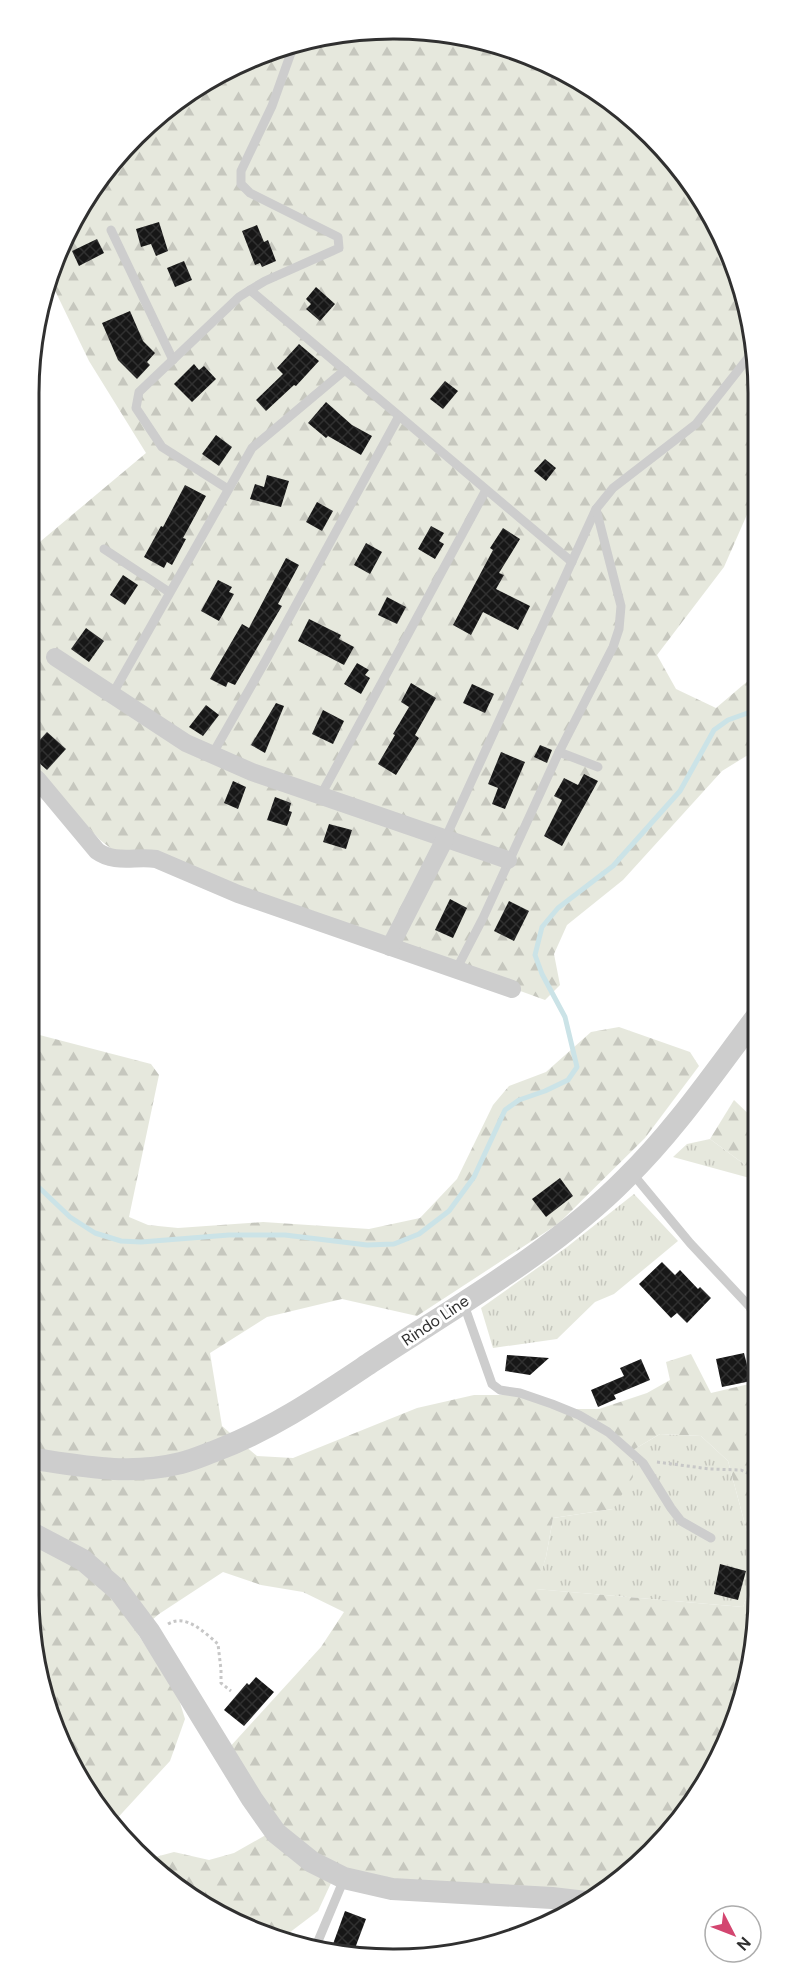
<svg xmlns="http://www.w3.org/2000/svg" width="787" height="1988" font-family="'DM Sans',sans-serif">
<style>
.grass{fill:url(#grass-tufts)}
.forest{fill:url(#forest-firs);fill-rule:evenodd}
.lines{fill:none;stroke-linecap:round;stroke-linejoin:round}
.stream{stroke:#cbe3e7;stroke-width:5}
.building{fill:url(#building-cross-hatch)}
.path{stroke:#c7c7c7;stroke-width:3;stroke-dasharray:3 3;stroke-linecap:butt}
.service{stroke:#cdcdcd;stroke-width:9}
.minor{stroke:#cdcdcd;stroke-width:18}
.tertiary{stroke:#cdcdcd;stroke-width:22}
.labels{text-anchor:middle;stroke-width:6;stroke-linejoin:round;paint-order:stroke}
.street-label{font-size:16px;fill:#303030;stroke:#fff}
.rim{fill:none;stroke:#303030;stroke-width:3}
</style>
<defs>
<pattern id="grass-tufts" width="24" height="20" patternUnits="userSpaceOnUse" patternTransform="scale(1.5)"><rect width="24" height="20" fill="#e6e8dd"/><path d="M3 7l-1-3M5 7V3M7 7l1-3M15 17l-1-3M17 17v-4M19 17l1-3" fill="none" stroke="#c6c7be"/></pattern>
<pattern id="forest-firs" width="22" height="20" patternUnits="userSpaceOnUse" patternTransform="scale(1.5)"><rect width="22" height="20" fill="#e6e8dd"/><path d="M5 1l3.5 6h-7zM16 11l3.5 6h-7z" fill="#c6c7be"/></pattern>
<pattern id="building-cross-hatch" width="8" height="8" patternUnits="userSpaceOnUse" patternTransform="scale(1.5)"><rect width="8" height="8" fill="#171717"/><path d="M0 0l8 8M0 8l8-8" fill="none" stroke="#303030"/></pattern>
</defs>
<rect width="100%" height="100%" fill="#fff"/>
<!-- grass -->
<g class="grass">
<polygon points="710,1139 748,1167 757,1166 757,1180 673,1157 687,1144"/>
<polygon points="634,1194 678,1241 614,1294 595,1302 557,1339 493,1348 481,1308 567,1247"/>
<polygon points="660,1434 701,1436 728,1461 757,1569 743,1607 535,1589 546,1557 553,1518 613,1509 628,1453"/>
</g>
<!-- forest -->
<g class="forest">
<polygon points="369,29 510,48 597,90 668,153 721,232 755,346 756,494 724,567 657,655 676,689 716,708 756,674 756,750 722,771 623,880 567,925 554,954 560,985 545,1000 229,884 113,850 100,840 33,767 29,765 29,551 146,453 89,361 48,276 119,153 232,66"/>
<path d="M619 1027 690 1052 699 1066 645 1138 558 1224 417 1316 342 1299 267 1317 210 1353 222 1426 257 1456 293 1458 417 1408 474 1395H533L572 1409H599L647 1393 670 1380 666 1362 691 1354 711 1393 749 1384 758 1386V1472L755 1477 758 1483V1594L739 1711 683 1817 592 1896 398 1881 338 1868 318 1911 285 1936 211 1911 148 1859 174 1852 209 1860 234 1853 264 1836 287 1833 228 1749 321 1647 344 1612 303 1592 261 1585 223 1572 159 1614 137 1633 177 1693 185 1719 170 1761 112 1824 48 1712 29 1594 28 1032 151 1064 159 1075 129 1217 148 1225 178 1228 263 1222 369 1229 420 1218 457 1179 493 1105 509 1086 546 1072 591 1032ZM660 1434 701 1436 728 1461 757 1569 743 1607 536 1589 546 1557 553 1518 613 1509 633 1477 628 1453Z"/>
<polygon points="734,1100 757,1122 757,1166 748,1167 710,1139"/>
</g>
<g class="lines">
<!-- stream -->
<polyline class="stream" points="28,1177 70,1217 95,1233 121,1241 141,1242 229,1235 285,1235 367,1245 394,1244 419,1234 449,1211 474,1177 505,1110 519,1100 545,1091 568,1080 577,1067 565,1017 542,974 535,955 542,927 558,908 613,866 680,791 714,730 728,720 756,710"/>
</g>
<!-- building -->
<g class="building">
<polygon points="159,222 168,251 156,256 151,244 141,247 136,229"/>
<polygon points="257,225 264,242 268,240 276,261 262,267 260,263 255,265 242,231"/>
<polygon points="97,239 104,253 79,266 72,251"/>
<polygon points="184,261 192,280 175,287 167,268"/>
<polygon points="316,287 335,304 320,321 306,309 311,304 306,299"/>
<polygon points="130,311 143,341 155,353 147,362 150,365 137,379 118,360 102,323"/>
<polygon points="299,344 319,361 296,386 294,385 266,411 256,400 283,374 277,368"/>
<polygon points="194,364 199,370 204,366 216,379 192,402 174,384"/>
<polygon points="445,381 458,391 443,409 430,399"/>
<polygon points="326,402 352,425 372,436 361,455 328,436 326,438 308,423"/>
<polygon points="216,435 232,447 219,466 202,454"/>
<polygon points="545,459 556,468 546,481 534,471"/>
<polygon points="267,475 289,481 281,507 250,499 255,484 264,487"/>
<polygon points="185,485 206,496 183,538 186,539 172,565 167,562 164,568 144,557 161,526 163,527"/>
<polygon points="317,502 333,511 322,531 306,522"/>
<polygon points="431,526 444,533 439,541 444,544 435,559 418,549"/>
<polygon points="503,528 520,539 499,573 504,575 496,589 530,606 518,630 483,612 471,635 453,625 493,550 490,548"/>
<polygon points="366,543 382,552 370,574 354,565"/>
<polygon points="286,558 299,565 278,604 282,606 235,685 228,682 226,687 210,679 242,624 249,628"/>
<polygon points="123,575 138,585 125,605 110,595"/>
<polygon points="218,580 232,587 229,592 234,594 219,621 201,611"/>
<polygon points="387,597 406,607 397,624 378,615"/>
<polygon points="309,619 341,635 339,639 354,647 344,665 298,641"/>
<polygon points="86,628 104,641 89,662 71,649"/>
<polygon points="357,663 369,670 365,675 370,678 361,694 344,684"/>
<polygon points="411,683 436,698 415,735 419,738 396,775 378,764 395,735 393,734 409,707 401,702"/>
<polygon points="472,684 494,694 485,713 463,703"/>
<polygon points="276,703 284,706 265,753 251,745"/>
<polygon points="206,705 219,715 203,736 189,727"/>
<polygon points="323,710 344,721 333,744 312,734"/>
<polygon points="47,732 66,749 47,770 28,753"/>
<polygon points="540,745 552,750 547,763 534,757"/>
<polygon points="501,752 525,762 505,809 492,804 498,788 488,784"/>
<polygon points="584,774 598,781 562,846 544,836 562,800 554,796 564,778 578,785"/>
<polygon points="233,781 246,787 238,809 224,803"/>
<polygon points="275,797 291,803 289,811 292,812 287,826 267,820"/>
<polygon points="329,824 352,830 346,849 323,842"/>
<polygon points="450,899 467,908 453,938 435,930"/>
<polygon points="509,901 529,911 514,941 494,931"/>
<polygon points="560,1178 573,1196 546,1217 532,1199"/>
<polygon points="662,1262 675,1275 680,1270 698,1289 700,1287 711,1298 687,1323 677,1313 671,1318 639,1284"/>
<polygon points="744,1353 751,1381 722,1387 716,1359"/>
<polygon points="507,1355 549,1358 530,1375 505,1371"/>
<polygon points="641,1359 650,1380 614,1395 616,1399 598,1407 591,1390 624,1376 620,1368"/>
<polygon points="720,1564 746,1571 738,1600 714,1594"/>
<polygon points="256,1677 274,1692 244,1726 224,1710 247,1683 249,1685"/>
<polygon points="345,1911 366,1919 354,1951 333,1944"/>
</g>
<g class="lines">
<!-- path -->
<g class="path">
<polyline points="657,1462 710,1469 741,1470 758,1478"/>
<path d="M168 1624C186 1613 205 1633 218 1644L221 1670V1683L231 1691"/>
</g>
<!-- service -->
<g class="service">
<polyline points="292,50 272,106 241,171 241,184 250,193 338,237 339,248 265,281 250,290 572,562"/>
<polyline points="111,230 173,360"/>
<polyline points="228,489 162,447 136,408 139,392 239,297 250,290"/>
<polyline points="104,549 169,592"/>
<polyline points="112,695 252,448 345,370"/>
<polyline points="559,752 598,767"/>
<polyline points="212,755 266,660 399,416"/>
<polyline points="321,795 486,490"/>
<polyline points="445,839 596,509 613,488 696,424 755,349"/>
<polyline points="456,970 483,918 559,752 613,647 619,629 621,606 596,509"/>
<path d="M632 1173 690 1243 750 1307C757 1320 756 1328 753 1343"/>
<polyline points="463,1302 492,1384 500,1390 520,1393 552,1404 579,1415 608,1432 643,1463 671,1508 681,1521 711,1538"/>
<polyline points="316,1946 344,1879"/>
</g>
<!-- minor -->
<g class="minor">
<polyline points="55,657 186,743 252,772 508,860"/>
<path d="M28 772 37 779 97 851C115 864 135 856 156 859L238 894 512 989"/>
<polyline points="390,947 445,839"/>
</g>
<!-- tertiary -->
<g class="tertiary">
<path d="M28 1458C82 1466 128 1476 181 1463 193 1460 204 1455 215 1451 273 1429 322 1395 373 1361 458 1305 554 1251 626 1178 676 1129 715 1071 757 1016"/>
<polyline points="28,1531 83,1560 119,1591 149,1631 252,1799 276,1833 312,1862 344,1878 392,1889 552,1898 586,1902"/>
</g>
</g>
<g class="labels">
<!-- street labels -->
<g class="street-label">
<text transform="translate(435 1320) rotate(-34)" y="6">Rindo Line</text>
</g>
</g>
<!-- crop -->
<path d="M0 0H787V1988H0ZM393 39H394A354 354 0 0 1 748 393V1595A354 354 0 0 1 394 1949H393A354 354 0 0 1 39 1595V393A354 354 0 0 1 393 39Z" fill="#fff" fill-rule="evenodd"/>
<path class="rim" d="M393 39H394A354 354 0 0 1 748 393V1595A354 354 0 0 1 394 1949H393A354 354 0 0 1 39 1595V393A354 354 0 0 1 393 39Z"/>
<!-- north arrow -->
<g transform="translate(733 1934) rotate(132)"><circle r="28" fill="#ffffff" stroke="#acacac" stroke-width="1.5"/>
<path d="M0-4.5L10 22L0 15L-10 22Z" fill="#d34670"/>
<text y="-9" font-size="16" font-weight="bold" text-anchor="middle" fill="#303030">N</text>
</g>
</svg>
